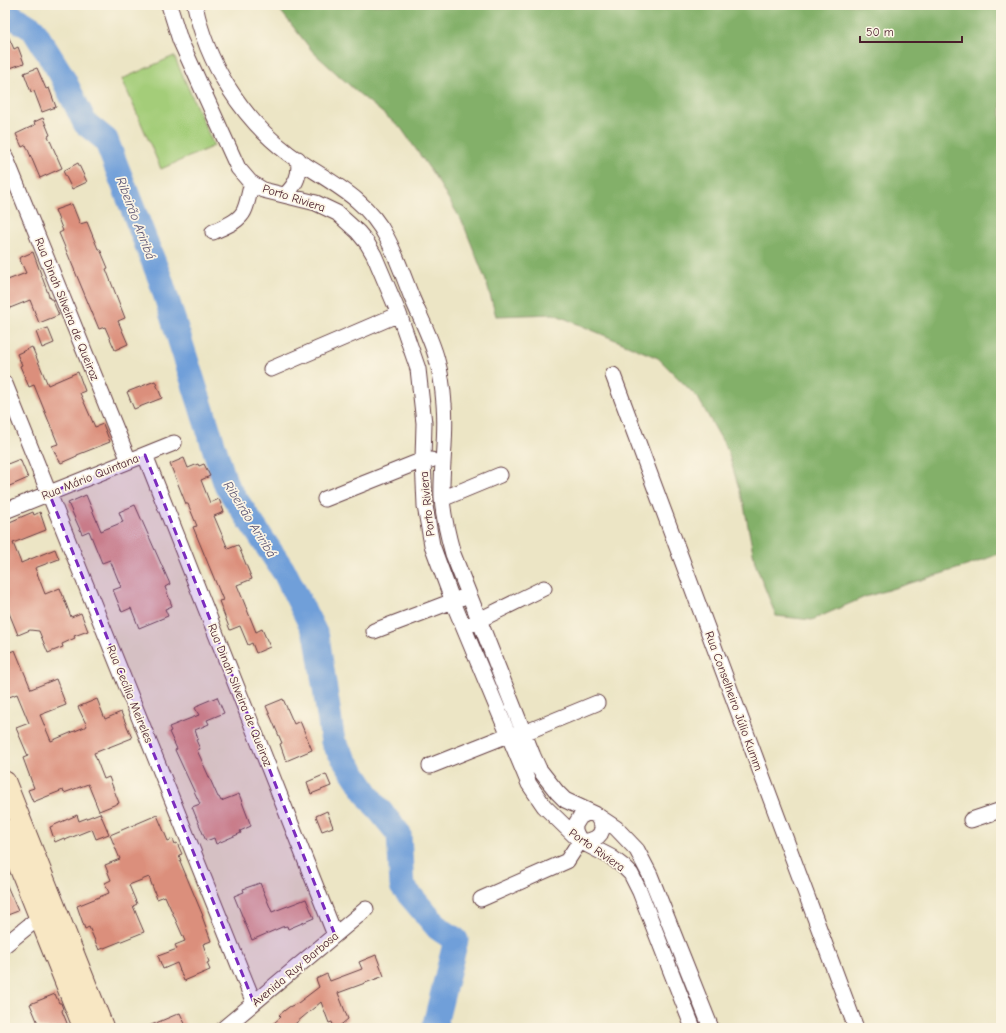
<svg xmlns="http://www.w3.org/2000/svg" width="1006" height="1033" font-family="'Comic Neue',sans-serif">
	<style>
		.green { fill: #a4cd79; stroke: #777652 }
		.forest { fill: #83b069; stroke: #66684a }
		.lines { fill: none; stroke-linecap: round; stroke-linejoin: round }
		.river { stroke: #709fd9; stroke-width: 25 }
		.building { fill: #db8f7b }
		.minor-casing { stroke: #623d42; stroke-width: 17 }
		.secondary-casing { stroke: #623d42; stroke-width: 23 }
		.minor { stroke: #fff; stroke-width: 15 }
		.secondary { stroke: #f8e7c3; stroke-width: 21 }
		.marked { fill: #7b2cbf; fill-opacity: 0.2; stroke: #7b2cbf; stroke-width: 3; stroke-dasharray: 8 5; stroke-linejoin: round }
		.labels { text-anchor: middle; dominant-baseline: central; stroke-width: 3.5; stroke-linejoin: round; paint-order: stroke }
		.street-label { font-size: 12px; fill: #4a1f2b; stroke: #fcf5e5 }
		.water-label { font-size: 13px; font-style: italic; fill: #595271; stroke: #fcf5e5 }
	</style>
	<rect width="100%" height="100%" fill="#fcf5e5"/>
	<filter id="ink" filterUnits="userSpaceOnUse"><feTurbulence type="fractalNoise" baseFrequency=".025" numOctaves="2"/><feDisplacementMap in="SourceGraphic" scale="8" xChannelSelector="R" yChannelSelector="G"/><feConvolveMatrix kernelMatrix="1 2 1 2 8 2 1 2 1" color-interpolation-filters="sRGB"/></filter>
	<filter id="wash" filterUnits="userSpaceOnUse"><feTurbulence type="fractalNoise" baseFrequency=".012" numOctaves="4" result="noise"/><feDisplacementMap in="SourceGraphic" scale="16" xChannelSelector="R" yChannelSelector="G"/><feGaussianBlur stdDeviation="0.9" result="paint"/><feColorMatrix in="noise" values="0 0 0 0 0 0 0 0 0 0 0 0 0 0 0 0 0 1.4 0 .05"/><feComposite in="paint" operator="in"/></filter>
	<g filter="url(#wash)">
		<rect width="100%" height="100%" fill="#ece5c5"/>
		<path class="green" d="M174,56L214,146L161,169L122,79Z"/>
		<path class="forest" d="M276,5H1001V553L973,564L865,597L812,620L776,616L755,563L744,505L727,449L698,398L658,358L554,314L496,316L486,281L463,223L434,175L401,128L357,92L313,52Z"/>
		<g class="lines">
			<path class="river" d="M5,12L33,29L61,74L85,123L106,140L161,281L226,485L285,573L317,637L333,742L372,801L399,834L402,886L438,928L456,940L434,1028"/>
		</g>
		<g id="blocks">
			<path class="building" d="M5,29L14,49L18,47L24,63L5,70Z
				M37,68L46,89L49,88L56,107L42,112L34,91L31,92L24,73Z
				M43,118L50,135L48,136L62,168L40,178L26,145L22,147L16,134L35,125L34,122Z
				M78,163L87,182L72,189L63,171Z
				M72,204L80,224L87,222L98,249H100L108,268L106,269L125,318L118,321L128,344L115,350L105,327L99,329L59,233L63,231L55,210Z
				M33,252L50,299H52L59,315L39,323L30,300L5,310V281L26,273L19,258Z
				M48,328L54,343L42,348L36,332Z
				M32,347L48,385L78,372L85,391L80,393L95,427L103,424L110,442L77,455V456L61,463L57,457L52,446L58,444L34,385L29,387L20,366L22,365L17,354Z
				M155,381L162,398L134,409L127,392Z
				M184,458L188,468L198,464L199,466L204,464L210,476L201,480L210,503L219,499L224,512L214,516L228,549L238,545L252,579L237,585L256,632L262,629L270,647L256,653L252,643L248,645L240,626L230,630L219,601L223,600L193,527L197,526L188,504H186L170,464Z
				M20,459L28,478L5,488V465Z
				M86,495L101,531L123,522L119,512L135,505L170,584L165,587L172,606L165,609L168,616L139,628L131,608L122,612L113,590L121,587L110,560L102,563L89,531L82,534L68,503Z
				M33,512L34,515L40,512L46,530L13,543L21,563L55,549L59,559L35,568L45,594L60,588L71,617L81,613L88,631L74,636L75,638L62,644L63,647L48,653L39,631L30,630L18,635L5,603V524Z
				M15,650L31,689L56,679L66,705L40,715L51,741L87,726L78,707L97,699L105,719L121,712L132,738L94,753L104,779L109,777L119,803L99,811L88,784L64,793L63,790L33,802L28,790L34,788L23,758L28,756L16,728L29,723L17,694L9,697L5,687V654Z
				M217,697L224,713L207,720L209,724L195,730L198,739L196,740L200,749L197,750L218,797H219L221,801L239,794L251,826L240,831L241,833L216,844L214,838L206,841L192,807L200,804L175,750L177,749L169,732L171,731L169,727L199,715L195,708L198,706V705Z
				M283,699L294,724L300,721L312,750L286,761L280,744L282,743L266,706Z
				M326,774L331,786L311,794L307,782Z
				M327,811L333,827L322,831L316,816Z
				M100,813L109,834L96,839L92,829L65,840L64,838L55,842L50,827L77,815L79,821Z
				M157,815L168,841L173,839L175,844L177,843L182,854L179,855L181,861H180L203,916H202L211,941L203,944L209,962L207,963L210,970L184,981L177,963L163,969L158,956L177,949L175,945L185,941L165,896L157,899L149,877L129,885L137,904L133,906L144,932L99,950L89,927L85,929L77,906L109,893L105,883L111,880L105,865L120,859L110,835Z
				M5,881L18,911L5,916Z
				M260,883L272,912L306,899L314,918L288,929L287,926L282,927L252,940L234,896L244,892L243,889Z
				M376,955L384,976L338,993L348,1019L337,1028H334L332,1022L329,1023L321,1002L290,1028H268L281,1017L279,1015L289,1007L298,1003L319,987L316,979L327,974L330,981L362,969L359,962Z
				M55,994L59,1003H61L63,1009L62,1011L69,1028H40L30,1004Z
				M180,1013L187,1028H144Z"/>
		</g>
	</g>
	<g filter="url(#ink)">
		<use href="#blocks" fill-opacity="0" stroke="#623d42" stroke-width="1"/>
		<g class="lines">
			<defs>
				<path id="minor" d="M169,5L180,40L238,168L250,182L263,190L316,203L337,213L358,232L367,243L374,255L399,314L418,369L424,423L423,460L425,506L432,545L453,602L529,784L544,806L580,841L611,857L624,867L631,874L640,892L693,1028
					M195,5C206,62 242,119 289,154C326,181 365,195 387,238C397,257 404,278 412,298C420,317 432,340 437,360C441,374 443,390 444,404C447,436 441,466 442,497C443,517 448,536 453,554L533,756L539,769L557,792L565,800L595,814L616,828L637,850L650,875L711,1028
					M5,156L129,461
					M285,195C296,185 301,174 298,159
					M213,232C223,227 239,222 244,211C248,203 249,192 252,183
					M271,369L399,314
					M613,375L856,1028
					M5,384L254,1003
					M145,455L335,935
					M325,499L423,460H431
					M442,499L500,475
					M5,511L174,443
					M469,625L544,588
					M374,631L461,598
					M430,766L508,735L524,733L597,703
					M587,813L595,814C598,818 601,821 602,826C603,838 590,842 580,841L576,833L574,827L580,817Z
					M971,820L1001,810
					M481,899L567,861L580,841
					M5,945L47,911
					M224,1028L366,909"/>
				<path id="secondary" d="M5,782L103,1028
					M5,830L84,1028"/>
			</defs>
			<use href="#minor" class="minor-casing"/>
			<use href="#secondary" class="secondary-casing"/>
			<use href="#minor" class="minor"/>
			<use href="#secondary" class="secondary"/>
		</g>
	</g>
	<path class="marked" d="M145,455L335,935L254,1003L49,493Z"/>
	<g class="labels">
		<g class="street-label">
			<text transform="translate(294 198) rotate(18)">Porto Riviera</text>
			<text transform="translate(67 309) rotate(68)">Rua Dinah Silveira de Queiroz</text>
			<text transform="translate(90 477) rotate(-22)">Rua Mário Quintana</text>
			<text transform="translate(427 504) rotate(-96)">Porto Riviera</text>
			<text transform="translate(130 694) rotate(68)">Rua Cecília Meireles</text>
			<text transform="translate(240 695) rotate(68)">Rua Dinah Silveira de Queiroz</text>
			<text transform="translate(734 701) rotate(70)">Rua Conselheiro Júlio Kumm</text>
			<text transform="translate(597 850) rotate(35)">Porto Riviera</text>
			<text transform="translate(295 969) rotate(-40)">Avenida Ruy Barbosa</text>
		</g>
		<g class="water-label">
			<text transform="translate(136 218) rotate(69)">Ribeirão Ariribá</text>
			<text transform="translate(250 519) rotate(58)">Ribeirão Ariribá</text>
		</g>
	</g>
	<rect width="1006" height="1033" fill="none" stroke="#fcf5e5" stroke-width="20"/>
	<path d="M860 36v6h102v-6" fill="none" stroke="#4a1f2b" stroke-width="2"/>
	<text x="866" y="36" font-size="12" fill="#4a1f2b" stroke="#fcf5e5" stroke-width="3" paint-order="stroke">50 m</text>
</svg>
